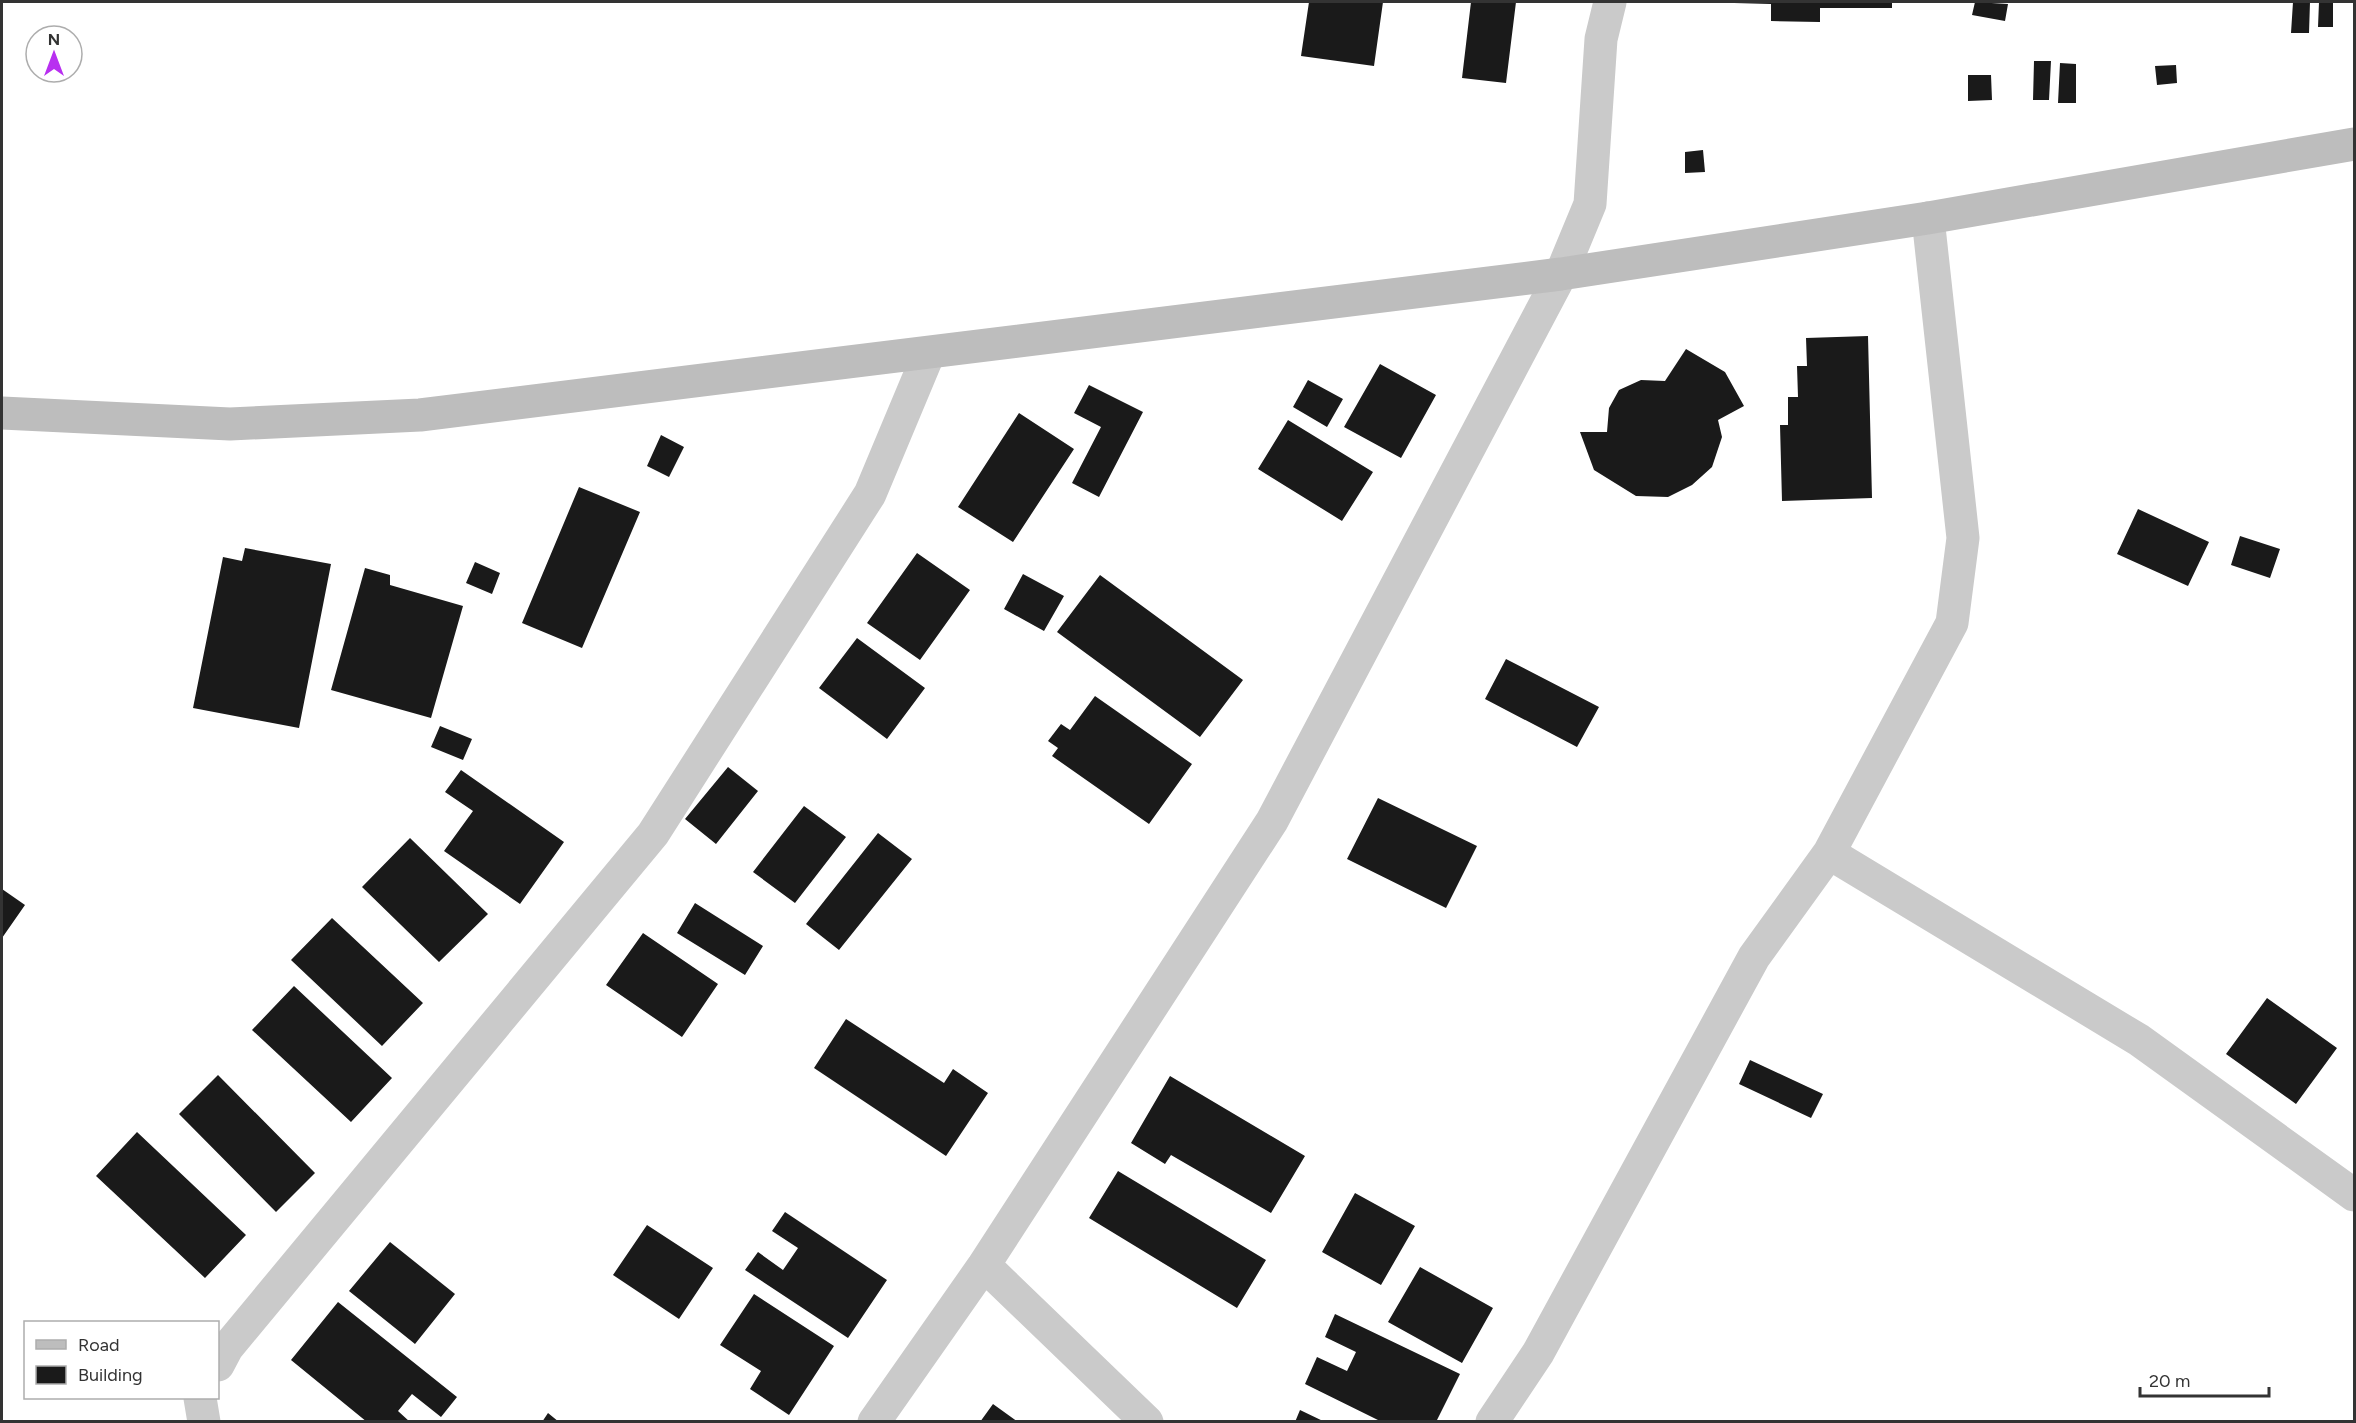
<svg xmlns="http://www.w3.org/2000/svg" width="2356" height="1423" font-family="Figtree,sans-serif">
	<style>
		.building { fill: #1a1a1a }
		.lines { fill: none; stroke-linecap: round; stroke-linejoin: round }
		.street { stroke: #cacaca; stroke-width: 33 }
		.secondary { stroke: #bdbdbd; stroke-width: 33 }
	</style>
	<rect width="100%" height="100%" fill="#fff"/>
	<path class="building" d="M1309,2H1383L1374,66L1301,56Z
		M1471,2H1516L1506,83L1462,78Z
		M1734,2H1892V8H1820V22L1771,21V4L1734,3Z
		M1975,2L2008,4L2005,21L1972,15Z
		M2293,2H2310L2309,33H2291Z
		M2319,2H2333V27H2318Z
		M2034,61H2051L2049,100H2033Z
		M2060,63L2076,64V103H2058Z
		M2176,65L2177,83L2157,85L2155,66Z
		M1968,75H1991L1992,100L1968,101Z
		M1703,150L1705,172L1685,173V152Z
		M1868,336L1872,498L1782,501L1780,425H1788V397H1798L1797,366H1807L1806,338Z
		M1686,349L1725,372L1744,406L1718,420L1722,437L1712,467L1692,485L1668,497L1636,496L1594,470L1580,432H1607L1609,408L1619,390L1641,380L1665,381Z
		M1380,364L1436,395L1401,458L1344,427Z
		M1308,380L1343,399L1327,427L1293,407Z
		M1089,385L1143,412L1099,497L1072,483L1101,427L1074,413Z
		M1019,413L1074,449L1013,542L958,507Z
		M1288,420L1373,472L1342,521L1258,469Z
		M661,435L684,447L669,477L647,466Z
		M579,487L640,512L582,648L522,623Z
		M2138,509L2209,542L2188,586L2117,554Z
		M2240,536L2280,549L2270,578L2231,565Z
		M245,548L331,564L299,728L193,708L223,557L242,561Z
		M917,553L970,590L920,660L867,623Z
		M475,562L500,573L492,594L466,583Z
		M365,568L390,575V585L463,606L431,718L331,690Z
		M1023,574L1064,596L1044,631L1004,609Z
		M1100,575L1243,680L1200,737L1057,632Z
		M857,638L925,688L887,739L819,688Z
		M1506,659L1599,707L1577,747L1485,699Z
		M1095,696L1192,764L1149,824L1052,756L1058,748L1048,741L1061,724L1070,730Z
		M440,726L472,739L463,760L431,747Z
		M728,767L758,791L716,844L685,819Z
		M461,770L564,842L520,904L444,851L473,811L445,792Z
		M1378,798L1477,846L1446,908L1347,859Z
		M804,806L846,837L795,903L753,872Z
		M878,833L912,859L839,950L806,924Z
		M410,838L488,914L439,962L362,887Z
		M2,889L25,905L2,938Z
		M695,903L763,946L745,975L677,933Z
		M332,918L423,1003L382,1046L291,960Z
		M643,933L718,984L682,1037L606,985Z
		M294,986L392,1078L351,1122L252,1030Z
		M2267,998L2337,1048L2296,1104L2226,1054Z
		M846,1019L944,1083L953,1069L988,1093L946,1156L814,1068Z
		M1750,1060L1823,1094L1811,1118L1739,1084Z
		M218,1075L315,1173L276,1212L179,1114Z
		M1170,1076L1305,1156L1271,1213L1171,1155L1165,1164L1131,1143Z
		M137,1132L246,1235L205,1278L96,1176Z
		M1118,1171L1266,1260L1237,1308L1089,1218Z
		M1355,1193L1415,1226L1381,1285L1322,1252Z
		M785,1212L887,1280L848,1338L745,1270L758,1252L783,1270L798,1248L772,1231Z
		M647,1225L713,1268L679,1319L613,1275Z
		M390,1242L455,1294L415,1344L349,1291Z
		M1420,1267L1493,1308L1462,1363L1388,1322Z
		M754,1294L834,1346L789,1415L750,1389L761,1371L720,1345Z
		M338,1302L457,1397L441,1417L412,1394L398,1411L410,1422H367L291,1360Z
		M1335,1314L1460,1374L1436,1422H1382L1305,1384L1317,1357L1347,1371L1356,1352L1325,1337Z
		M993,1404L1018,1422H980Z
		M1300,1410L1325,1422H1295Z
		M548,1413L559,1422H542Z"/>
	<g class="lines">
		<path class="street" d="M1829,853L2139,1040L2354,1195
			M984,1265L1147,1422
			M218,1365L227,1348L653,834L870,494L929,353
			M200,1398L204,1422
			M874,1422L984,1265L1272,821L1561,274L1590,204L1601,39L1610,2
			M1492,1422L1538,1353L1754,957L1829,853L1952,623L1963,538L1928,218"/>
		<path class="secondary" d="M2,413L230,424L420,415L1561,274L1928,218L2354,144"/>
	</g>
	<rect width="2356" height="1423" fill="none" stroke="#333333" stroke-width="6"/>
	<rect x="24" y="1321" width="195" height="78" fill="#ffffff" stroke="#adadad" stroke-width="1.5"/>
	<rect x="36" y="1340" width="30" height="9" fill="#bdbdbd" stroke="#adadad" stroke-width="1.5"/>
	<text x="78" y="1351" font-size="18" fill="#333333">Road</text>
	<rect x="36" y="1366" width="30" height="18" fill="#1a1a1a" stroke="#adadad" stroke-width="1.5"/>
	<text x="78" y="1381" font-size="18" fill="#333333">Building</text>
	<g transform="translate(54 54)"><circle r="28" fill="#ffffff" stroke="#adadad" stroke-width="1.5"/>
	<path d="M0-4.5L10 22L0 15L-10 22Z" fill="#b82ff0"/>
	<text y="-9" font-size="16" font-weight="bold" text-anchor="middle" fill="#333333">N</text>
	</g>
	<path d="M2140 1387v9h129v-9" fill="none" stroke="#333333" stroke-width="3"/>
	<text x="2149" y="1387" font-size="18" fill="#333333" stroke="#ffffff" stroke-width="4.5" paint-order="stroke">20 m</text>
</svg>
